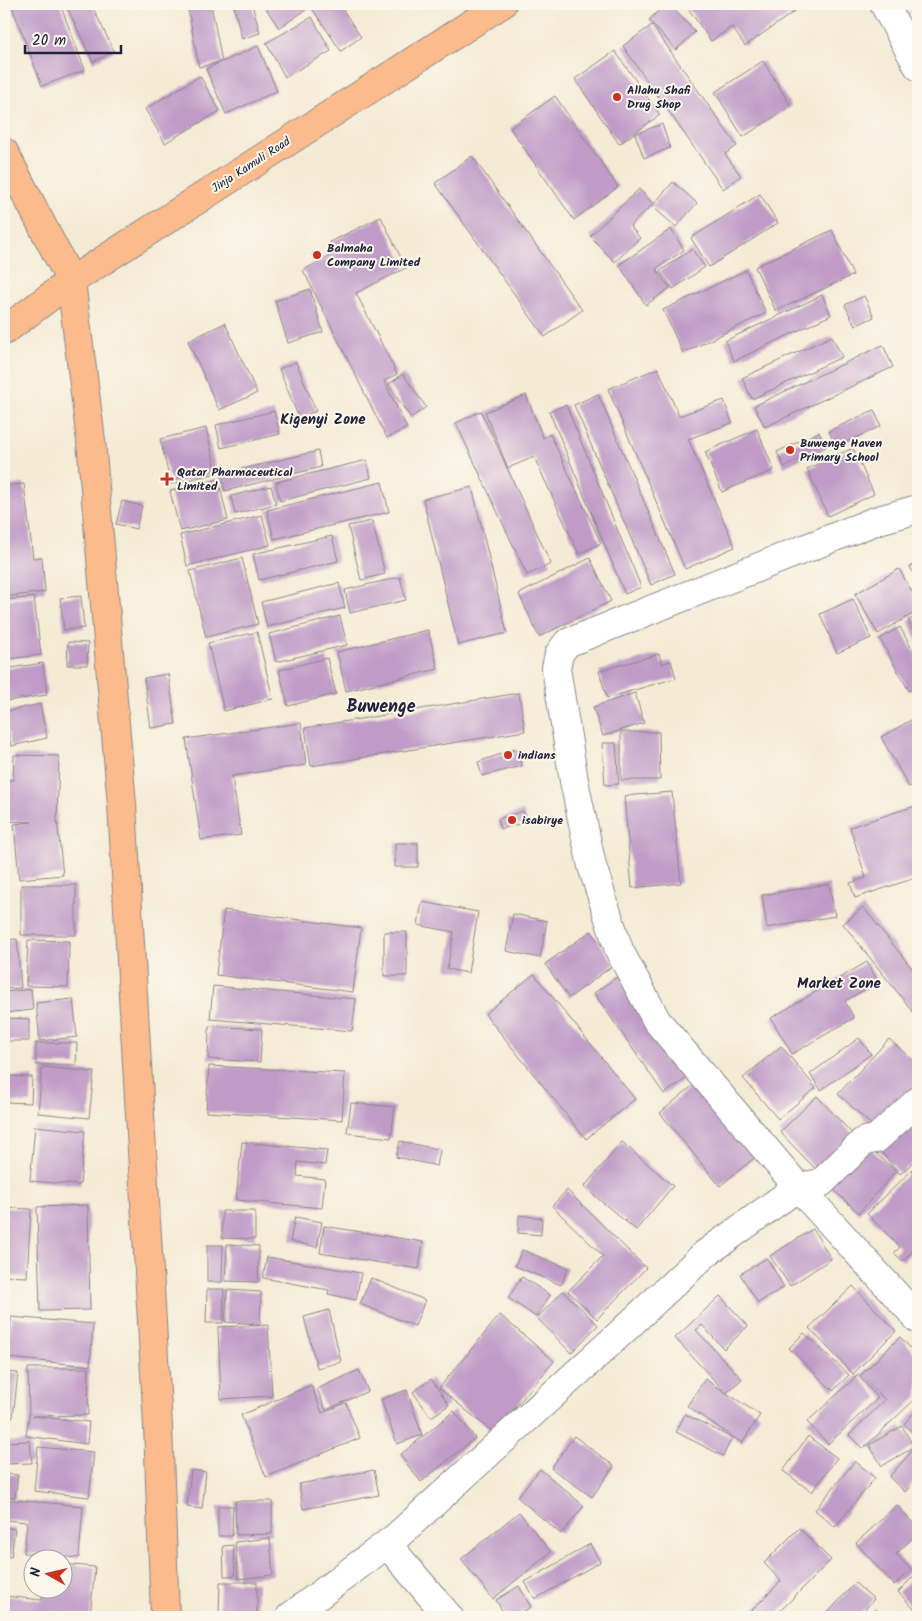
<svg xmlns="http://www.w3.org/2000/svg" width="922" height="1621" font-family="Kalam,sans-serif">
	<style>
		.building { fill: #c09bc7 }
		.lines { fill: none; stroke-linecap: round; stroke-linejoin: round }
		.minor-casing { stroke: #8b8688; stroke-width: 30 }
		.major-casing { stroke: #8b8688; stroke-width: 30 }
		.minor { stroke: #fff; stroke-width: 28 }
		.major { stroke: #fbbb8d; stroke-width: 28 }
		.poi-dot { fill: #c8321e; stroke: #fbf7ec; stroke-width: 2 }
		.labels { text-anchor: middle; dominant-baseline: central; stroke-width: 4; stroke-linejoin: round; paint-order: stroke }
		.poi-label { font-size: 12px; font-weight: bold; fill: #22223b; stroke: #fbf7ec; text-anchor: start }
		.street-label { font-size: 12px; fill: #22223b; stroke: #fbf7ec }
		.quarter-label { font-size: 15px; font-weight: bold; fill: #22223b; stroke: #fbf7ec }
		.district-label { font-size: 18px; font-weight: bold; fill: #22223b; stroke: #fbf7ec }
	</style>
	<rect width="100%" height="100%" fill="#fbf7ec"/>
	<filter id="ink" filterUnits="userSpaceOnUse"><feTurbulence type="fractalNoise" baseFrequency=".02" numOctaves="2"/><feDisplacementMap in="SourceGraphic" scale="10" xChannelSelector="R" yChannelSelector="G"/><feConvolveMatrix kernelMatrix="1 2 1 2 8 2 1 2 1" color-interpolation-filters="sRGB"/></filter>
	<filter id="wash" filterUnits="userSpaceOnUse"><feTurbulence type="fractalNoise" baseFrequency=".0096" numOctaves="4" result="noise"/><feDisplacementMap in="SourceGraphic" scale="20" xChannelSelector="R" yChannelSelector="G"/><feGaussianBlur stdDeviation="1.12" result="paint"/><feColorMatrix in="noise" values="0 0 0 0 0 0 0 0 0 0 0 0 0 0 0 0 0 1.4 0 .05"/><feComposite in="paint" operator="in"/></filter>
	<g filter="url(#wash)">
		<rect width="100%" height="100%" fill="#f4ebd5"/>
		<g id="blocks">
			<path class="building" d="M11,4H60L85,70L42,86Z
				M68,4H91L114,51L93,62L66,5Z
				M187,4H211L222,62L258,46L277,91L226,114L206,69L221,62L199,67Z
				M247,4H252L260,33L242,39L234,7Z
				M263,4H307L310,7L279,28Z
				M316,4H339L361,37L341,51L311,7Z
				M666,4H669L695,32L676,50L649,20Z
				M685,4H805L745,46L732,27L711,41Z
				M312,17L331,51L285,77L266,43Z
				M652,25L737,146L725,154L741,176L723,189L623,46Z
				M615,51L660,115L619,144L575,79Z
				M763,61L791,106L743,137L715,92Z
				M200,76L220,111L165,143L145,109Z
				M555,96L618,187L574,220L510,128Z
				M662,124L670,148L644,158L635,134Z
				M472,156L582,310L545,337L435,183Z
				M673,182L697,203L676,227L652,206Z
				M639,189L653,204L630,226L640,238L615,262L590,236Z
				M760,194L778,223L709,267L691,238Z
				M381,217L406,268L356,293L397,374L384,381L407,428L387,438L303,270L335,254L330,242Z
				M671,229L684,250L656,269L670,288L646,305L619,265Z
				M832,230L853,275L776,311L755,267Z
				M692,249L705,267L673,289L660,271Z
				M746,270L766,313L683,353L663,310Z
				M310,289L323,332L288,343L275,301Z
				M822,295L831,315L734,361L725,341Z
				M864,296L874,317L855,326L845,305Z
				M225,323L257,393L219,410L188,341Z
				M832,336L842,357L752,399L742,378Z
				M883,345L893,367L765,427L754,406Z
				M296,362L316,411L299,418L279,369Z
				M658,368L679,416L724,400L732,423L688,439L735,547L685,569L608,389Z
				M403,374L426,407L411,418L388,385Z
				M598,394L675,574L651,585L574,405Z
				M526,395L543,438L550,434L601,543L579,554L534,457L508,468L485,412Z
				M566,405L641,587L625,594L549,411Z
				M874,410L881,426L836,447L829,431Z
				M274,411L280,434L221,448L216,425Z
				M481,411L551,564L527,575L456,423Z
				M206,428L217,473L171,484L160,439Z
				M757,429L774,470L722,492L705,452Z
				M819,432L826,447L784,467L777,452Z
				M853,448L874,494L828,516L807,469Z
				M318,451L321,467L225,491L221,474Z
				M367,460L371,478L280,501L276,482Z
				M218,479L228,520L180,531L170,491Z
				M382,482L389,512L274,539L267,510Z
				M24,484L33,558L42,557L45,592L4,597V486Z
				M271,486L276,504L235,514L231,496Z
				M472,487L507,633L458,645L423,499Z
				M122,501L142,506L136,529L116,524Z
				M262,515L270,545L187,566L180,535Z
				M372,521L385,574L361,580L348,526Z
				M332,536L338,561L259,580L253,554Z
				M242,558L258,624L206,637L190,571Z
				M590,558L611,601L539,637L519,594Z
				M918,562V580L910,567Z
				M899,569L918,602V611L878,634L855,594Z
				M400,577L406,600L350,613L345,590Z
				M339,583L345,608L267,627L261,602Z
				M81,596L84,628L64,630L60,598Z
				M34,597L41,655L8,659L4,600Z
				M853,599L871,638L837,653L820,614Z
				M340,616L347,645L276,662L269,634Z
				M918,616V643L908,620Z
				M900,627L918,660V686L909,691L880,639Z
				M428,630L438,669L346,691L337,652Z
				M257,632L273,699L224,711L208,643Z
				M68,642L88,643L87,665H67Z
				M659,654L662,664L671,661L676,678L607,698L599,671Z
				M327,658L336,694L288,706L279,670Z
				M43,663L47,695L6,701L4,669Z
				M168,674L176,724L151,728L144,678Z
				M519,693L525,731L311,766L305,728Z
				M635,693L644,723L603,736L593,707Z
				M40,704L47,738L11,746L4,712Z
				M913,719L918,728V782L909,787L881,737Z
				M301,723L306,765L232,776L241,835L201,840L186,739Z
				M621,732H659L660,780H621Z
				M602,743H616L619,784L605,785Z
				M516,749L522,766L482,776L478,762Z
				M14,755L59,756L57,820L63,875L19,879L14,824L32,822L4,821V780H13Z
				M672,792L681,883L632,888L624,796Z
				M915,806L918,816V877L855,898L850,883L866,878L850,827Z
				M523,811L527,822L500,829L498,819Z
				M4,825H8V845H4Z
				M395,843H418V867H395Z
				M829,884L835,916L767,928L762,895Z
				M21,885H76V935H21Z
				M422,902L478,912L468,973L447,969L454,932L418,925Z
				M863,907L918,976V1018L843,924Z
				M224,910L361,928L353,992L216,975Z
				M513,914L547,921L540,958L506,951Z
				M591,931L615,964L569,998L545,964Z
				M384,932H407V976H384Z
				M17,939L21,988L4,989V940Z
				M28,940L69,941L68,987L26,986Z
				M867,962L878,982L845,1001L854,1018L792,1054L771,1018Z
				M534,974L635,1099L586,1139L485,1014Z
				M621,974L691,1075L664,1094L594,993Z
				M213,986L356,999L352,1031L210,1019Z
				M31,989L33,1010L4,1013V992Z
				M73,999L77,1037L40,1041L36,1003Z
				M4,1018L29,1019V1041H4Z
				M209,1026L262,1029L260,1062L208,1059Z
				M859,1038L871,1054L821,1090L810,1074Z
				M889,1039L918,1065V1090L879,1132L838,1094Z
				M36,1043H77L76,1065H36Z
				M781,1046L816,1088L778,1119L743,1078Z
				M209,1066L345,1073L342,1120L206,1112Z
				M42,1067L94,1072L89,1118L38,1113Z
				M4,1076L32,1077L31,1103L4,1102Z
				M697,1082L758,1155L720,1186L660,1113Z
				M817,1096L859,1141L822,1176L780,1132Z
				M351,1103L395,1107L391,1138L347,1133Z
				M918,1107V1158L900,1174L875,1145Z
				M35,1126L85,1131L80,1185L30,1181Z
				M400,1141L440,1150L437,1166L396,1157Z
				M242,1142L327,1150L325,1165L298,1162L297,1176L325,1179L322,1208L236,1200Z
				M622,1142L673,1186L636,1230L584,1187Z
				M865,1144L896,1171L859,1213L828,1185Z
				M918,1164V1246L903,1261L894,1253L900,1247L867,1214Z
				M567,1190L646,1268L597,1319L568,1291L603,1256L552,1206Z
				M88,1205L90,1310L40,1311L37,1207Z
				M4,1208L31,1209L27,1277L4,1276Z
				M222,1211H255V1239L222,1238Z
				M519,1215L542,1218L541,1235L518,1233Z
				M295,1217L322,1222L317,1247L290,1241Z
				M324,1226L423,1242L419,1269L320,1253Z
				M813,1229L831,1259L790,1286L770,1256Z
				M227,1244L259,1246L258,1282L225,1281Z
				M207,1245H223L222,1282H207Z
				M522,1250L568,1268L561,1285L515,1266Z
				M267,1257L361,1273L356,1300L328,1294L329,1290L263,1278Z
				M767,1258L784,1287L758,1303L740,1274Z
				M522,1277L550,1295L536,1317L508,1298Z
				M371,1278L425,1300L415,1326L360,1304Z
				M853,1286L896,1331L853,1374L809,1328Z
				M207,1289H224L223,1323H206Z
				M227,1290L261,1292L260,1324L225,1322Z
				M563,1291L598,1325L571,1353L537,1318Z
				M720,1296L748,1326L724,1349L702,1325L696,1330L742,1379L726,1393L675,1338Z
				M329,1310L341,1362L317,1368L304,1317Z
				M500,1315L554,1361L494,1433L439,1388Z
				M11,1317L93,1324L90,1366L8,1358Z
				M268,1325L272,1396L221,1399L218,1327Z
				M804,1333L849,1375L833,1391L789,1348Z
				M900,1337L918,1356V1396L863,1449L849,1435L885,1400L861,1375Z
				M28,1368H89L88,1415L32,1416L89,1422L87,1444L26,1436L29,1415Z
				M359,1370L368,1391L326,1410L317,1389Z
				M4,1372L18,1373L13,1417L4,1416Z
				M858,1375L878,1398L828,1444L807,1422Z
				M431,1379L449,1405L431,1417L413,1392Z
				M705,1379L760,1415L742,1443L687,1406Z
				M311,1385L322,1413L346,1403L360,1438L266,1477L241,1415Z
				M407,1390L422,1435L397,1444L381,1399Z
				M918,1408V1438L904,1424Z
				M454,1411L475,1438L421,1482L400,1455Z
				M685,1414L732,1438L723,1456L676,1432Z
				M902,1426L914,1447L882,1466L869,1445Z
				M574,1436L614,1466L592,1497L551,1468Z
				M808,1436L837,1458L812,1492L783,1471Z
				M30,1441L32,1463L4,1464V1442Z
				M918,1444V1477L905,1492L889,1477Z
				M38,1447L94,1452L89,1497L34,1491Z
				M855,1461L875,1478L835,1527L815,1510Z
				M540,1469L584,1506L561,1534L517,1497Z
				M191,1470L206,1472L202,1509L187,1507Z
				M374,1470L379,1495L303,1509L299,1484Z
				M4,1474L18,1475L15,1498L4,1497Z
				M4,1499L83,1506L79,1558L24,1553L27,1522L4,1520Z
				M235,1501H272V1534L236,1535Z
				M897,1505L918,1529V1533L896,1554L911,1570L894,1585L856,1543Z
				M218,1506H233L232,1536H218Z
				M519,1512L551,1552L493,1599L461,1559Z
				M4,1527L15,1529L11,1557L4,1556Z
				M799,1528L831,1560L774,1617H745L781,1581L764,1563Z
				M270,1538L273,1575L238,1579L235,1542Z
				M590,1544L600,1562L535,1599L525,1582Z
				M233,1545L235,1576H224L223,1546Z
				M62,1564L95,1567L90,1617H4V1596L42,1600L44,1588H62Z
				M918,1572V1613L898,1592Z
				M220,1582H257V1615H219Z
				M855,1583L874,1599L858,1617H824Z
				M519,1586L531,1607L514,1617H506L496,1600Z
				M875,1609L884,1617H868Z"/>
		</g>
	</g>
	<g filter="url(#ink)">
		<use href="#blocks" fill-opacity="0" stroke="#8b8688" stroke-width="1"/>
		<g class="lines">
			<defs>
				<path id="minor" d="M884,4L918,66
					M918,509L875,521L567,643L559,654L556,668L574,781L592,866L619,950L657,1021L798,1187L918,1319
					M387,1544L449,1617
					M290,1617L396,1537L612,1341L705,1254L798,1187L821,1183L864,1141L876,1139L918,1101"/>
				<path id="major" d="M4,152L71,281L91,441L122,805L158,1426L165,1617
					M4,331L71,281L502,4"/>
			</defs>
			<use href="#minor" class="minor-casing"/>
			<use href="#major" class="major-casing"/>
			<use href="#minor" class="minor"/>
			<use href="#major" class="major"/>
		</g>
	</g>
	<g class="poi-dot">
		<circle cx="617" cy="97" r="5"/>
		<circle cx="317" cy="255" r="5"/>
		<circle cx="790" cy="450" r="5"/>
		<path d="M164.5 471.5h5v5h5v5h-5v5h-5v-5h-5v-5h5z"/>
		<circle cx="508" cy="755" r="5"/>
		<circle cx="512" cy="820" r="5"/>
	</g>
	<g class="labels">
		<g class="poi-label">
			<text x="627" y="90">Allahu Shafi<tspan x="627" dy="14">Drug Shop</tspan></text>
			<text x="327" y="248">Balmaha<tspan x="327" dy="14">Company Limited</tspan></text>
			<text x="800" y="443">Buwenge Haven<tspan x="800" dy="14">Primary School</tspan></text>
			<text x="177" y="472">Qatar Pharmaceutical<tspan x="177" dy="14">Limited</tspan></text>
			<text x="518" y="755">indians</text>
			<text x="522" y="820">isabirye</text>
		</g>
		<g class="street-label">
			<text transform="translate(251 165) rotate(-33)">Jinja Kamuli Road</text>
		</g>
		<g class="quarter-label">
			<text x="323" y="420">Kigenyi Zone</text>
			<text x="839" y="984">Market Zone</text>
		</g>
		<g class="district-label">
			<text x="381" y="707">Buwenge</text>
		</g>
	</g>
	<rect width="922" height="1621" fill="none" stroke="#fbf7ec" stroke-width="20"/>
	<g transform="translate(48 1574) rotate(278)"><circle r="24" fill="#fbf7ec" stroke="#a4a2a5"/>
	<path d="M0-4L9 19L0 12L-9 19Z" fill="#c8321e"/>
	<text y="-8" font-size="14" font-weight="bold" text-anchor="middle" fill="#22223b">N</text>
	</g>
	<path d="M25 45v8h96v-8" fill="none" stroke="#22223b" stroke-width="2.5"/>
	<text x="32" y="45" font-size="15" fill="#22223b" stroke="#fbf7ec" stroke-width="4" paint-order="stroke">20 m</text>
</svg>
